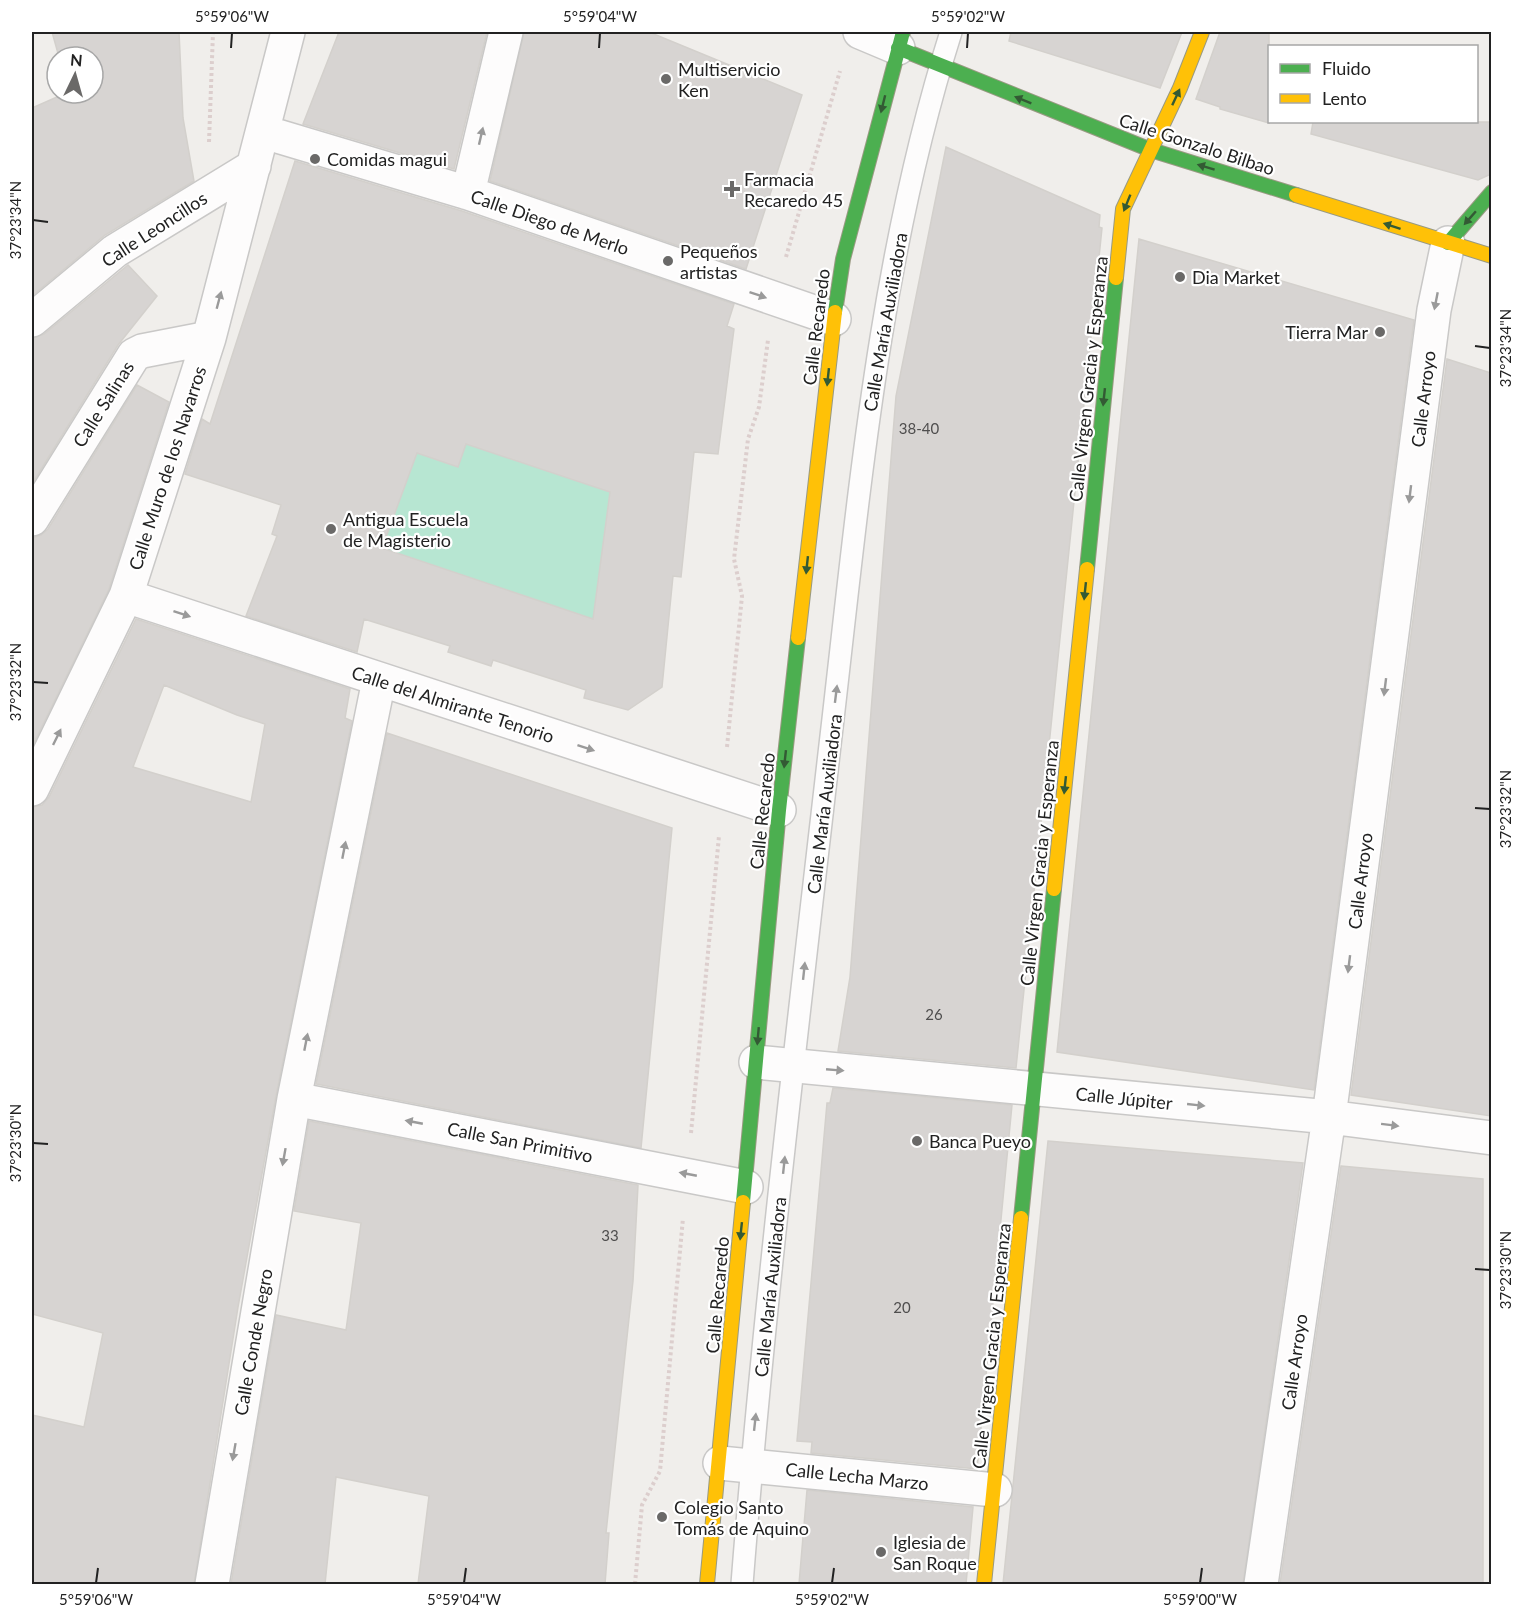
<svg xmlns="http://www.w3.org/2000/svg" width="1523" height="1616" font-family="Lato,sans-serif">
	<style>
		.pitch { fill: #b7e6d2 }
		.building { fill: #d7d4d2; stroke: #d3d0cc; stroke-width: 1.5; fill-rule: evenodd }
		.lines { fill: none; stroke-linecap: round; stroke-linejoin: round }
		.lane-casing { stroke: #c9c8c7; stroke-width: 24 }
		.street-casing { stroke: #c9c8c7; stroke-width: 36 }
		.fast-casing { stroke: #999a82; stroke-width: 16 }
		.slow-casing { stroke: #999a82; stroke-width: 16 }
		.path { stroke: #dccecd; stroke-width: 4; stroke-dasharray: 3 3; stroke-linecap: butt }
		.lane { stroke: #fdfcfc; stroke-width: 21 }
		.street { stroke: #fdfcfc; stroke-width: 33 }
		.fast { stroke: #4caf50; stroke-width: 14 }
		.slow { stroke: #ffc107; stroke-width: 14 }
		.oneway { fill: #335a34 }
		.oneway2 { fill: #9a9a9a }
		.ticks { fill: none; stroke: #222; stroke-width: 2 }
		.poi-dot { fill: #6a6968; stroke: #fff; stroke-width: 2 }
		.labels { text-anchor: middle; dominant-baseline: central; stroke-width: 4.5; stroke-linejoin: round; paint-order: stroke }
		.number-label { font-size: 15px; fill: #4f4e4e }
		.poi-label { font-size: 18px; fill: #222; stroke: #fff; text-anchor: start }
		.street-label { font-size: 18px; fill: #222; stroke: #fff }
		.neatline { fill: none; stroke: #222; stroke-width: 2 }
		.ticks-label { font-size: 15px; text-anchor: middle; fill: #222 }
	</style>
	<rect width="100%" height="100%" fill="#f0eeeb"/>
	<path class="pitch" d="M466,444L610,492L593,619L382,548L417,453L458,466Z"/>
	<path class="building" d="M52,32H179L183,118L194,181L105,235L32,296V108L66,93H93V57H59Z
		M339,32H487L454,169L303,124Z
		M524,32H649L802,95L746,269L490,181Z
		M1011,32H1182L1160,88L1009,41Z
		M1220,32H1269V123L1220,109V107L1196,99Z
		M1313,122H1491V174L1478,180L1311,134Z
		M946,147L1100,215L1099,227L1102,228L1016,1068L838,1051L850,977L896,396Z
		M295,161L462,211L734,304L727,326L734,329L718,454L694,452L681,577L673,576L662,687L628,710L584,698L586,690L493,660L491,666L448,652L450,646L364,619L357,652L246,616L277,536L272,534L281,505L185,474L202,419L210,424ZM466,444L610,492L593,619L382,548L417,453L458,467Z
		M1139,239L1414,320L1314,1090L1057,1052Z
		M128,265L157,296L118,345L32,484V338L44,334Z
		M1447,359L1491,373V1116L1351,1095Z
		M137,385L169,402L109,589L32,747V538L41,535L48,529Z
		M136,619L350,689L345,718L352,721L276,1096L238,1307L194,1584H32V1415L84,1427L103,1333L32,1314V807L42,805L49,797ZM164,685L237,715L265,724L251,802L133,767Z
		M387,733L672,828L641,1148L316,1084Z
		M833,1088L1012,1105L977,1469L811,1453L812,1442L797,1441L827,1103H830Z
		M309,1121L638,1185L633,1281L606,1533H609L605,1584H418L429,1496L336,1477L325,1584H231L276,1315L346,1330L361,1223L294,1211Z
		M1048,1141L1303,1163L1243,1584H1003Z
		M1341,1166L1483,1179V1584H1280Z
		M807,1490L973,1507L966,1584H799Z"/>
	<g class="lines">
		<defs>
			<path id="lane" d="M742,1584C764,1304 798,1025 830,745C858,506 878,263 951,32"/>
			<path id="street" d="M860,32L898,48
				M264,132L468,193L834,319
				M468,193L506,32
				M32,320L115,251L254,166
				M32,519L134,355L142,351L209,338
				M126,596L779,810
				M32,789L126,596L209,338L288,32
				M756,1062L1329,1117L1492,1138
				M294,1099L746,1187
				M720,1463L995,1490
				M212,1584L294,1099L379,680
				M1261,1584L1329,1117L1434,310L1448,243"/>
			<path id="fast" d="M898,48L1151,150L1296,195
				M1448,243L1492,192
				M835,312L843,259L903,32
				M1087,569L1116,278
				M743,1202L779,810L798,638
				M1021,1218L1054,889"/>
			<path id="slow" d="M1296,195L1492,256
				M1116,278L1123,209L1180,88L1202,32
				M798,638L835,312
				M1054,889L1087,569
				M707,1584L743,1202
				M984,1584L1021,1218"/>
		</defs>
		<use href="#lane" class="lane-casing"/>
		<use href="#street" class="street-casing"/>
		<use href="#fast" class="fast-casing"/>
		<use href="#slow" class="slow-casing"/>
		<path class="path" d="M209,142L213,32
			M786,257L840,71
			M727,747L742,596L734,559L748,439L759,407L768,340
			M691,1133L719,836
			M635,1584L642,1505L660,1471L683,1218"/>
		<use href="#lane" class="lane"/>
		<use href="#street" class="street"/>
		<use href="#fast" class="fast"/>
		<use href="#slow" class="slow"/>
	</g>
	<defs><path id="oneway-solid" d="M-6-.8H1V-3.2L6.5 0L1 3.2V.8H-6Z" transform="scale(1.5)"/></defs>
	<g class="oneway">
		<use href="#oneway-solid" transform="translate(1176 97) rotate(-65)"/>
		<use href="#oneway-solid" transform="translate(1023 100) rotate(-158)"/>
		<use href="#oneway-solid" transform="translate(883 104) rotate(104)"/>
		<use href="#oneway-solid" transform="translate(1206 167) rotate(-163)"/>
		<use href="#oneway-solid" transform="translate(1127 203) rotate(112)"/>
		<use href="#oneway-solid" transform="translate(1470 218) rotate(131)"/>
		<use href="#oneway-solid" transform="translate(1392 226) rotate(-162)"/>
		<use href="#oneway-solid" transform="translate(828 377) rotate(96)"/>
		<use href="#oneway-solid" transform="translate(1104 397) rotate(96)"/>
		<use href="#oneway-solid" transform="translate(807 565) rotate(96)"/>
		<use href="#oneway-solid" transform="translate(1085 591) rotate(96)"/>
		<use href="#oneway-solid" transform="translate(785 759) rotate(96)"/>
		<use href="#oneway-solid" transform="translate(1065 785) rotate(96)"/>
		<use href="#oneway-solid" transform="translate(758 1036) rotate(95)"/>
		<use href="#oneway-solid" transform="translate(741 1231) rotate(96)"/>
	</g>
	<g class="oneway2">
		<use href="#oneway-solid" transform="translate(481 136) rotate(-77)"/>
		<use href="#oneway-solid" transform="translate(758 295) rotate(19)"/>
		<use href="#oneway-solid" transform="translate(219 300) rotate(-75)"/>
		<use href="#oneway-solid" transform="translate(1436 301) rotate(101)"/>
		<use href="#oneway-solid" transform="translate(1410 494) rotate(97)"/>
		<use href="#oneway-solid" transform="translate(182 614) rotate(18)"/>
		<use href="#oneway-solid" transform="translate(1385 687) rotate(97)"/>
		<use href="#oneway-solid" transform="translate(836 694) rotate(-83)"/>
		<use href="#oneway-solid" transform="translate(57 737) rotate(-64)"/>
		<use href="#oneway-solid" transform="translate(586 748) rotate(18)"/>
		<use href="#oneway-solid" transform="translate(344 850) rotate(-79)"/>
		<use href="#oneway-solid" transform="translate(1349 964) rotate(97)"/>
		<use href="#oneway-solid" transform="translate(804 971) rotate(-84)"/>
		<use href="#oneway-solid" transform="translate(306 1042) rotate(-79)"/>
		<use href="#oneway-solid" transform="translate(835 1070) rotate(5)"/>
		<use href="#oneway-solid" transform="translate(1196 1105) rotate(6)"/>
		<use href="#oneway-solid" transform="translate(414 1122) rotate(-169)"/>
		<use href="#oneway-solid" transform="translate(1390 1125) rotate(7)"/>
		<use href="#oneway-solid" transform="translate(284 1157) rotate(100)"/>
		<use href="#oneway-solid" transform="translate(784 1165) rotate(-84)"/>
		<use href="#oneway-solid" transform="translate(688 1174) rotate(-169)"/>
		<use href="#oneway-solid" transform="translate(755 1422) rotate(-84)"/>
		<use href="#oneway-solid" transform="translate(234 1452) rotate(100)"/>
	</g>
	<path class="ticks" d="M231,48L232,33M599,48L600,33M967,48L968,33M33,220L48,222M1475,346L1490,348M33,682L48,683M1475,808L1490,809M33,1143L48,1144M1475,1269L1490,1270M96,1583L98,1568M464,1583L466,1568M832,1583L834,1568M1200,1583L1202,1568"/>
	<g class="poi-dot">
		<circle cx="666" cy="79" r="6"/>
		<circle cx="315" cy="159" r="6"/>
		<path d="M729 180h6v6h6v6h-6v6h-6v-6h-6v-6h6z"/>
		<circle cx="668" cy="261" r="6"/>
		<circle cx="1180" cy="277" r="6"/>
		<circle cx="1380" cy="332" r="6"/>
		<circle cx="331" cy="529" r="6"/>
		<circle cx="917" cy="1141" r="6"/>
		<circle cx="662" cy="1517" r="6"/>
		<circle cx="881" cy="1552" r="6"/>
	</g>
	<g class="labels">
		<g class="number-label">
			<text x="919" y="428">38-40</text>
			<text x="934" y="1014">26</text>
			<text x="610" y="1235">33</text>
			<text x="902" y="1307">20</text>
		</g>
		<g class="poi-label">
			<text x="678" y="69">Multiservicio<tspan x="678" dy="21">Ken</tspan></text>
			<text x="327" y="159">Comidas magui</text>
			<text x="744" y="179">Farmacia<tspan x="744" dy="21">Recaredo 45</tspan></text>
			<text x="680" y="251">Pequeños<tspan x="680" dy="21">artistas</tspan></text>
			<text x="1192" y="277">Dia Market</text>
			<text x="1368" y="332" text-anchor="end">Tierra Mar</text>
			<text x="343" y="519">Antigua Escuela<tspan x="343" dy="21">de Magisterio</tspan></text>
			<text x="929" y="1141">Banca Pueyo</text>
			<text x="674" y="1507">Colegio Santo<tspan x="674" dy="21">Tomás de Aquino</tspan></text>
			<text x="893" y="1542">Iglesia de<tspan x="893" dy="21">San Roque</tspan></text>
		</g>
		<g class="street-label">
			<text transform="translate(1197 144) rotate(18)">Calle Gonzalo Bilbao</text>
			<text transform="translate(550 222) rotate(19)">Calle Diego de Merlo</text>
			<text transform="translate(154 229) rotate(-33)">Calle Leoncillos</text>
			<text transform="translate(885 322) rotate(-80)">Calle María Auxiliadora</text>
			<text transform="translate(816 327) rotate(-83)">Calle Recaredo</text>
			<text transform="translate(1088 379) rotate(-84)">Calle Virgen Gracia y Esperanza</text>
			<text transform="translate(1423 399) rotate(-83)">Calle Arroyo</text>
			<text transform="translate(103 404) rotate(-58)">Calle Salinas</text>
			<text transform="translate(167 468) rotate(-72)">Calle Muro de los Navarros</text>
			<text transform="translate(453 704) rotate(18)">Calle del Almirante Tenorio</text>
			<text transform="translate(824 804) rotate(-83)">Calle María Auxiliadora</text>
			<text transform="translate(762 811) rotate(-84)">Calle Recaredo</text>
			<text transform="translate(1039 863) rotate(-84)">Calle Virgen Gracia y Esperanza</text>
			<text transform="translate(1360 881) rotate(-83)">Calle Arroyo</text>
			<text transform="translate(1124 1098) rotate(6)">Calle Júpiter</text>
			<text transform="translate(520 1142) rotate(11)">Calle San Primitivo</text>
			<text transform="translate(770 1287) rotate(-84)">Calle María Auxiliadora</text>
			<text transform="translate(717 1295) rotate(-85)">Calle Recaredo</text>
			<text transform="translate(253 1342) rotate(-80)">Calle Conde Negro</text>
			<text transform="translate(991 1346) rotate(-84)">Calle Virgen Gracia y Esperanza</text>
			<text transform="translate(1294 1362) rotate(-82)">Calle Arroyo</text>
			<text transform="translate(857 1476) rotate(6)">Calle Lecha Marzo</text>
		</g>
	</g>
	<rect width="1523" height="1616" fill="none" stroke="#ffffff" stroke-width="66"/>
	<rect x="1268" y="45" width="210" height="78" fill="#ffffff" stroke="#a7a7a7" stroke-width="1.5"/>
	<rect x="1280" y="64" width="30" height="9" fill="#4caf50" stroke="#a7a7a7" stroke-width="1.5"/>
	<text x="1322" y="75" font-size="18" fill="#222222">Fluido</text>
	<rect x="1280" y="94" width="30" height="9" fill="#ffc107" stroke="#a7a7a7" stroke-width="1.5"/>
	<text x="1322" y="105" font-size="18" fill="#222222">Lento</text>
	<g transform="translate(75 75) rotate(5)"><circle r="28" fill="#ffffff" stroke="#a7a7a7" stroke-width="1.5"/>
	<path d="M0-4.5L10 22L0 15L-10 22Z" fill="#6a6968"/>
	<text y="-9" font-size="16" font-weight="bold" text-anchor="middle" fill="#222222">N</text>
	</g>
	<rect x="33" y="33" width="1457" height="1550" class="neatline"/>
	<g class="ticks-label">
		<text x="232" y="22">5°59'06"W</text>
		<text x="600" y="22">5°59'04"W</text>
		<text x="968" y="22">5°59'02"W</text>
		<text transform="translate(16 220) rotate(-90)" y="5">37°23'34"N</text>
		<text transform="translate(1506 348) rotate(-90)" y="5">37°23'34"N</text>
		<text transform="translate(16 682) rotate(-90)" y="5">37°23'32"N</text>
		<text transform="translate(1506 809) rotate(-90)" y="5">37°23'32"N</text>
		<text transform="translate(16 1143) rotate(-90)" y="5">37°23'30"N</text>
		<text transform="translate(1506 1270) rotate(-90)" y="5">37°23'30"N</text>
		<text x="96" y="1605">5°59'06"W</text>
		<text x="464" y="1605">5°59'04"W</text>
		<text x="832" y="1605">5°59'02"W</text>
		<text x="1200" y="1605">5°59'00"W</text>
	</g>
</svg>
